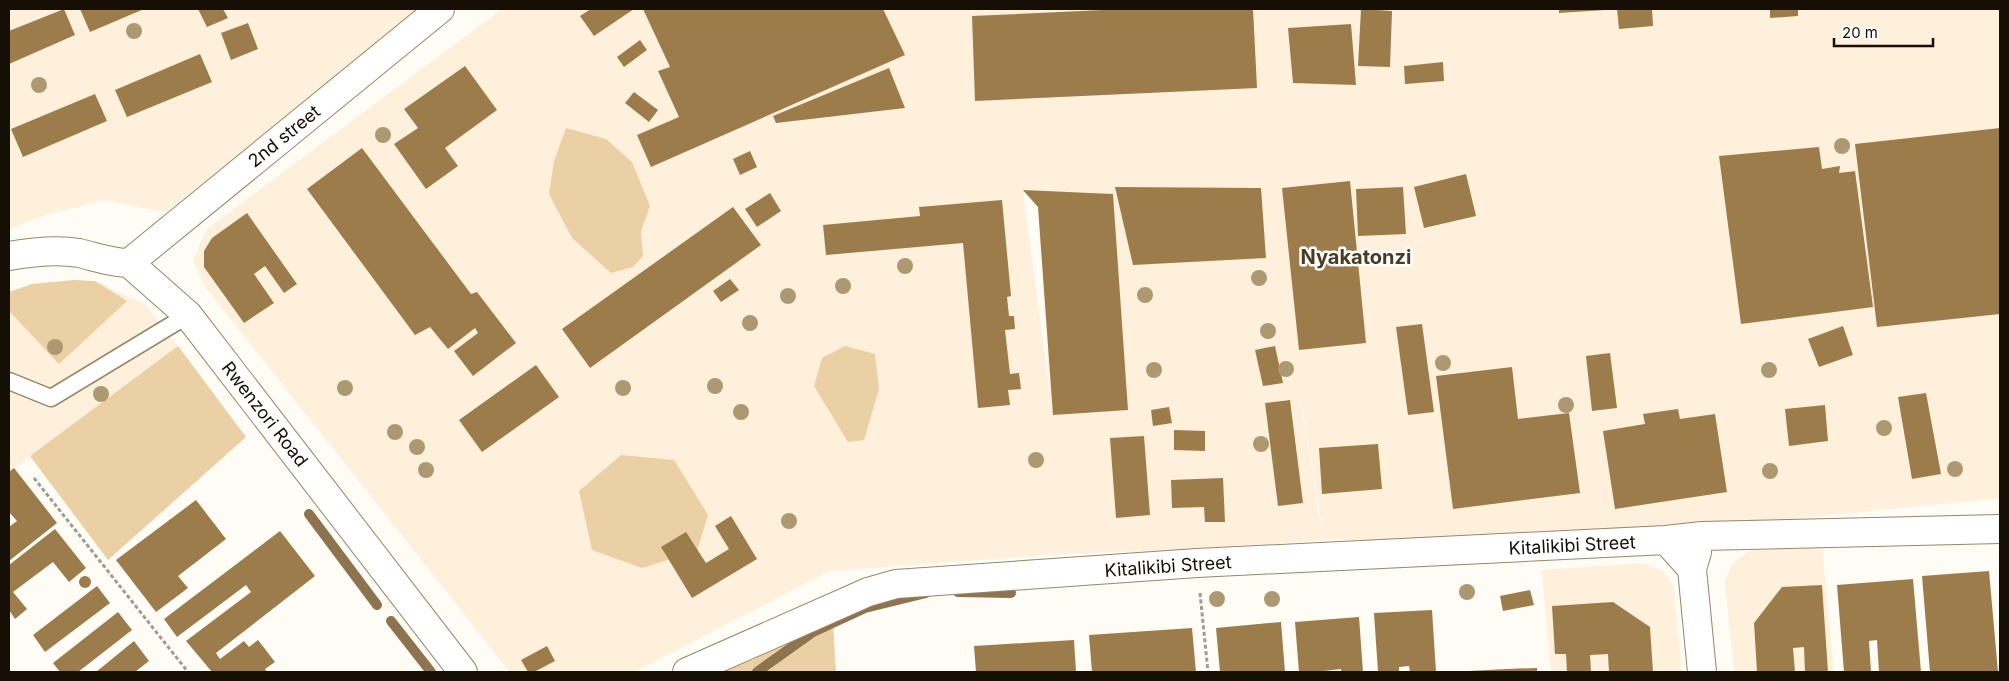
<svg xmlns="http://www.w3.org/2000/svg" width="2009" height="681" font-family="Inter,sans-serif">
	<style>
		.built { fill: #fef0da; fill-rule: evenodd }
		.green { fill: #ebcfa5 }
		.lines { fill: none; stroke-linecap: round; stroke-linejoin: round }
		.stream { stroke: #8e744e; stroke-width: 10 }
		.building { fill: #9c7c4a }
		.service-casing { stroke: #98866b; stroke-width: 19 }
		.minor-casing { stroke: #98866b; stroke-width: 30 }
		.path { stroke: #a09b94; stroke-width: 3; stroke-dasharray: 4 2.5; stroke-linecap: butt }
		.service { stroke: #fff; stroke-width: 16 }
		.minor { stroke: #fff; stroke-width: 28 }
		.tree { fill: #ac9972 }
		.labels { text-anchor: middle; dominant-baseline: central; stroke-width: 5; stroke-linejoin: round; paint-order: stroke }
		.street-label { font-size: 18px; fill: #160f06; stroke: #fff }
		.quarter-label { font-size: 20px; font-weight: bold; fill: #4b3b22; stroke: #fff }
	</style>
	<rect width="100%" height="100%" fill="#fffbf5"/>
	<path class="built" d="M9,9H429L165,212L104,200L45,215L9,229Z
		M502,9H2000V498L1601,538L1324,540L1169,550L1062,554L829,571L634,672H510L206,288L193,260L207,229ZM1023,191L1038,207L1051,403ZM1300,397H1301L1323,531L1320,522Z
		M95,281L146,305L178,346L9,472V297L58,282Z
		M1822,547L1834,672H1734L1725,581L1732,564L1751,550Z
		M1642,563L1663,571L1673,585L1682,672H1551L1542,570Z"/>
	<path class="green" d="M566,128L606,139L632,162L650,206L641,231L643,256L633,267L611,273L572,238L549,194L554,161Z
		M74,280L95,281L127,301L59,364L9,311V292L32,284Z
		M178,346L246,437L108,560L30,456Z
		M845,346L875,354L879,389L864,440L848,442L814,386L822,358Z
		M621,455L674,460L708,515L697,551L642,568L592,550L579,491Z
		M833,623L836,672H721L728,664L752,660L769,649Z"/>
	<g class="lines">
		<path class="stream" d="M309,514L377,605
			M958,592L1011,593
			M391,621L431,672
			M757,672L813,632L865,608L926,593"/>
	</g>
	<path class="building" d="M64,9L75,35L9,64V31Z
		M80,9H144L90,32Z
		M198,9H223L228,18L207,27Z
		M591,9H634L594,36L580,16Z
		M643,9H883L905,55L651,167L637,135L679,117L658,71L670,67Z
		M1125,9H1253L1257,88L975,101L972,16Z
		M1361,9L1392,11L1390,67L1358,66Z
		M1559,9H1605V10L1559,13Z
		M1617,9H1652L1653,26L1619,29Z
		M1770,9H1798V16L1770,18Z
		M248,23L258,49L231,60L221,33Z
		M1351,24L1356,85L1293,83L1288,28Z
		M640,40L647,50L624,67L617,57Z
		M200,54L212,82L127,117L115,90Z
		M1443,62L1444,81L1405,84L1404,66Z
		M465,66L497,110L445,148L458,166L426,189L394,144L418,128L404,109Z
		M889,68L905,108L776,123L773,116Z
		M634,92L658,110L649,122L625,103Z
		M95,94L107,121L23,157L11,129Z
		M2000,128V314L1877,327L1855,144Z
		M1819,147L1822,169L1840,166L1839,173L1855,171L1873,307L1741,324L1719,156Z
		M362,148L471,294L477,292L516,343L473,376L454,351L478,333L475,328L448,349L430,327L415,335L307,189Z
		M750,151L757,167L740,175L733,159Z
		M1466,174L1476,216L1424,228L1414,187Z
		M1350,181L1366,343L1299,350L1282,188Z
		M1115,187L1261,188L1266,258L1133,265Z
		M1403,187L1406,234L1358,236L1356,189Z
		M1023,190L1113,194L1128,410L1053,415L1038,207Z
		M770,193L781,211L757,227L745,209Z
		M1002,200L1011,296L1007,297L1009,316H1014L1015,329L1005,330L1010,374L1019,373L1021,389L1008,390L1010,405L978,408L963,243L826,255L823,225L920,216L919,207Z
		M733,207L761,245L590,368L562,329Z
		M247,213L297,284L284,293L265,266L254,274L274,303L244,323L204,267V251L212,238Z
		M730,279L739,290L721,302L713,291Z
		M1422,324L1434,412L1408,415L1396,327Z
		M1843,326L1853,355L1819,367L1808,339Z
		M1275,346L1283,383L1263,386L1255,350Z
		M1610,353L1617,408L1592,411L1586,356Z
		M536,365L559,397L482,452L459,420Z
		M1512,367L1518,419L1569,413L1580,493L1453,509L1436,376Z
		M1926,393L1941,474L1912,479L1898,397Z
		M1290,400L1303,503L1278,506L1265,403Z
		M1825,405L1828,441L1789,446L1785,409Z
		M1169,407L1172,423L1153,426L1151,410Z
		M1678,409L1680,419L1715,414L1727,492L1615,509L1603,431L1645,424L1643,414Z
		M1174,430L1205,431V451L1174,450Z
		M1144,436L1150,515L1116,518L1110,438Z
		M1378,444L1382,489L1322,494L1319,448Z
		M14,468L57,523L9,561V527L17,521L9,512V472Z
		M1223,478L1225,522H1205L1204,507L1172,508L1171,480Z
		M196,500L226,539L178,576L188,588L156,612L116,560Z
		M731,516L757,559L692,598L661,547L686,532L706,563L729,549L715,526Z
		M55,529L86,568L69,582L53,562L13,592L27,609L15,619L9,610V565Z
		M280,531L315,576L216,653L220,659L244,641L249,647L258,640L275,662L265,669L267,672H212L186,641L251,592L246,585L177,637L164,619Z
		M1989,571L1998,672H1930L1922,576Z
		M79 582a6 6 0 1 1 12 0a6 6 0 1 1-12 0Z
		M1913,579L1921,672H1879L1877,640L1869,641L1871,672H1844L1837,585Z
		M1822,585L1828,672H1805L1804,647L1793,648L1795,672H1757L1754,623L1782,587Z
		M97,586L110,603L45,652L33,635Z
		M1530,590L1534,605L1503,611L1500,596Z
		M1613,602L1650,627L1653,672H1609L1608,654L1590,655L1591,672H1567L1566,654H1555L1552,606Z
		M1432,610L1436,672H1410L1409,666L1399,667V672H1378L1374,613Z
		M118,612L132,630L78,672H60L53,663Z
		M1359,617L1363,672H1341V669L1324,671L1325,672H1299L1295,622Z
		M1281,622L1285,672H1220L1216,628Z
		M1192,628L1196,672H1092L1089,635Z
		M1074,640L1076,672H976L974,646Z
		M134,641L149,661L135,672H96Z
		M547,646L555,661L534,672H528L521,660Z
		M1537,668V672H1469V671L1506,669Z"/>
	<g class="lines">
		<defs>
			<path id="service" d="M9,381L51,398L188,315"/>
			<path id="minor" d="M9,256C32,252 56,249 79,253C96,257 112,263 129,263L188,315L463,672
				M129,263L440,9
				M1666,540L1702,536L2000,529
				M1697,552L1692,569L1702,672
				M687,672L868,592L896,584L1197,563L1666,540L1692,569"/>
		</defs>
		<use href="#service" class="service-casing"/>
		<use href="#minor" class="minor-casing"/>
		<path class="path" d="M34,478L188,672
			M1200,593L1208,672"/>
		<use href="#service" class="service"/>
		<use href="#minor" class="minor"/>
	</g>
	<g class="tree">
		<circle cx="134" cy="31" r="8"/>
		<circle cx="39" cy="85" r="8"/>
		<circle cx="383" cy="135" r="8"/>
		<circle cx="1842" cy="146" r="8"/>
		<circle cx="905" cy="266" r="8"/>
		<circle cx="1259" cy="278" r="8"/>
		<circle cx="843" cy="286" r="8"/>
		<circle cx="1145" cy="295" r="8"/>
		<circle cx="788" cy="296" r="8"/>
		<circle cx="750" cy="323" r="8"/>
		<circle cx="1268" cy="331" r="8"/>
		<circle cx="55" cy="347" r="8"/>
		<circle cx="1443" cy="363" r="8"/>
		<circle cx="1286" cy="369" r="8"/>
		<circle cx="1154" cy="370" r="8"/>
		<circle cx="1769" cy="370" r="8"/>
		<circle cx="715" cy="386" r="8"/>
		<circle cx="345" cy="388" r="8"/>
		<circle cx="623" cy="388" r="8"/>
		<circle cx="101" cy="394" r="8"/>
		<circle cx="1566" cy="405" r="8"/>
		<circle cx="741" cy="412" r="8"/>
		<circle cx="1884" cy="428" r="8"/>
		<circle cx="395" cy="432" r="8"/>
		<circle cx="1261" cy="444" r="8"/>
		<circle cx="417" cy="447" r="8"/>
		<circle cx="1036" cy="460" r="8"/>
		<circle cx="1955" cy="469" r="8"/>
		<circle cx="426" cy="470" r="8"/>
		<circle cx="1770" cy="471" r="8"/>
		<circle cx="789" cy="521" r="8"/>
		<circle cx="1467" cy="592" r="8"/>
		<circle cx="1217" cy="599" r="8"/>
		<circle cx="1272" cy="599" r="8"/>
	</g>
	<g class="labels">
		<g class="street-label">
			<text transform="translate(284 136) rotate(-39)">2nd street</text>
			<text transform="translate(265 414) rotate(52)">Rwenzori Road</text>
			<text transform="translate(1572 545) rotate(-3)">Kitalikibi Street</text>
			<text transform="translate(1168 566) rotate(-4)">Kitalikibi Street</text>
		</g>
		<g class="quarter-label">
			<text x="1356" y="257">Nyakatonzi</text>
		</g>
	</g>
	<rect width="2009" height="681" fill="none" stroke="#160f06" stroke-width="20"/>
	<path d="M1834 38v8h99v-8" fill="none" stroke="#160f06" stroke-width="2.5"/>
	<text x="1842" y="38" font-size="15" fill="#160f06" stroke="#ffffff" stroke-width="4" paint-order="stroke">20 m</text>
</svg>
